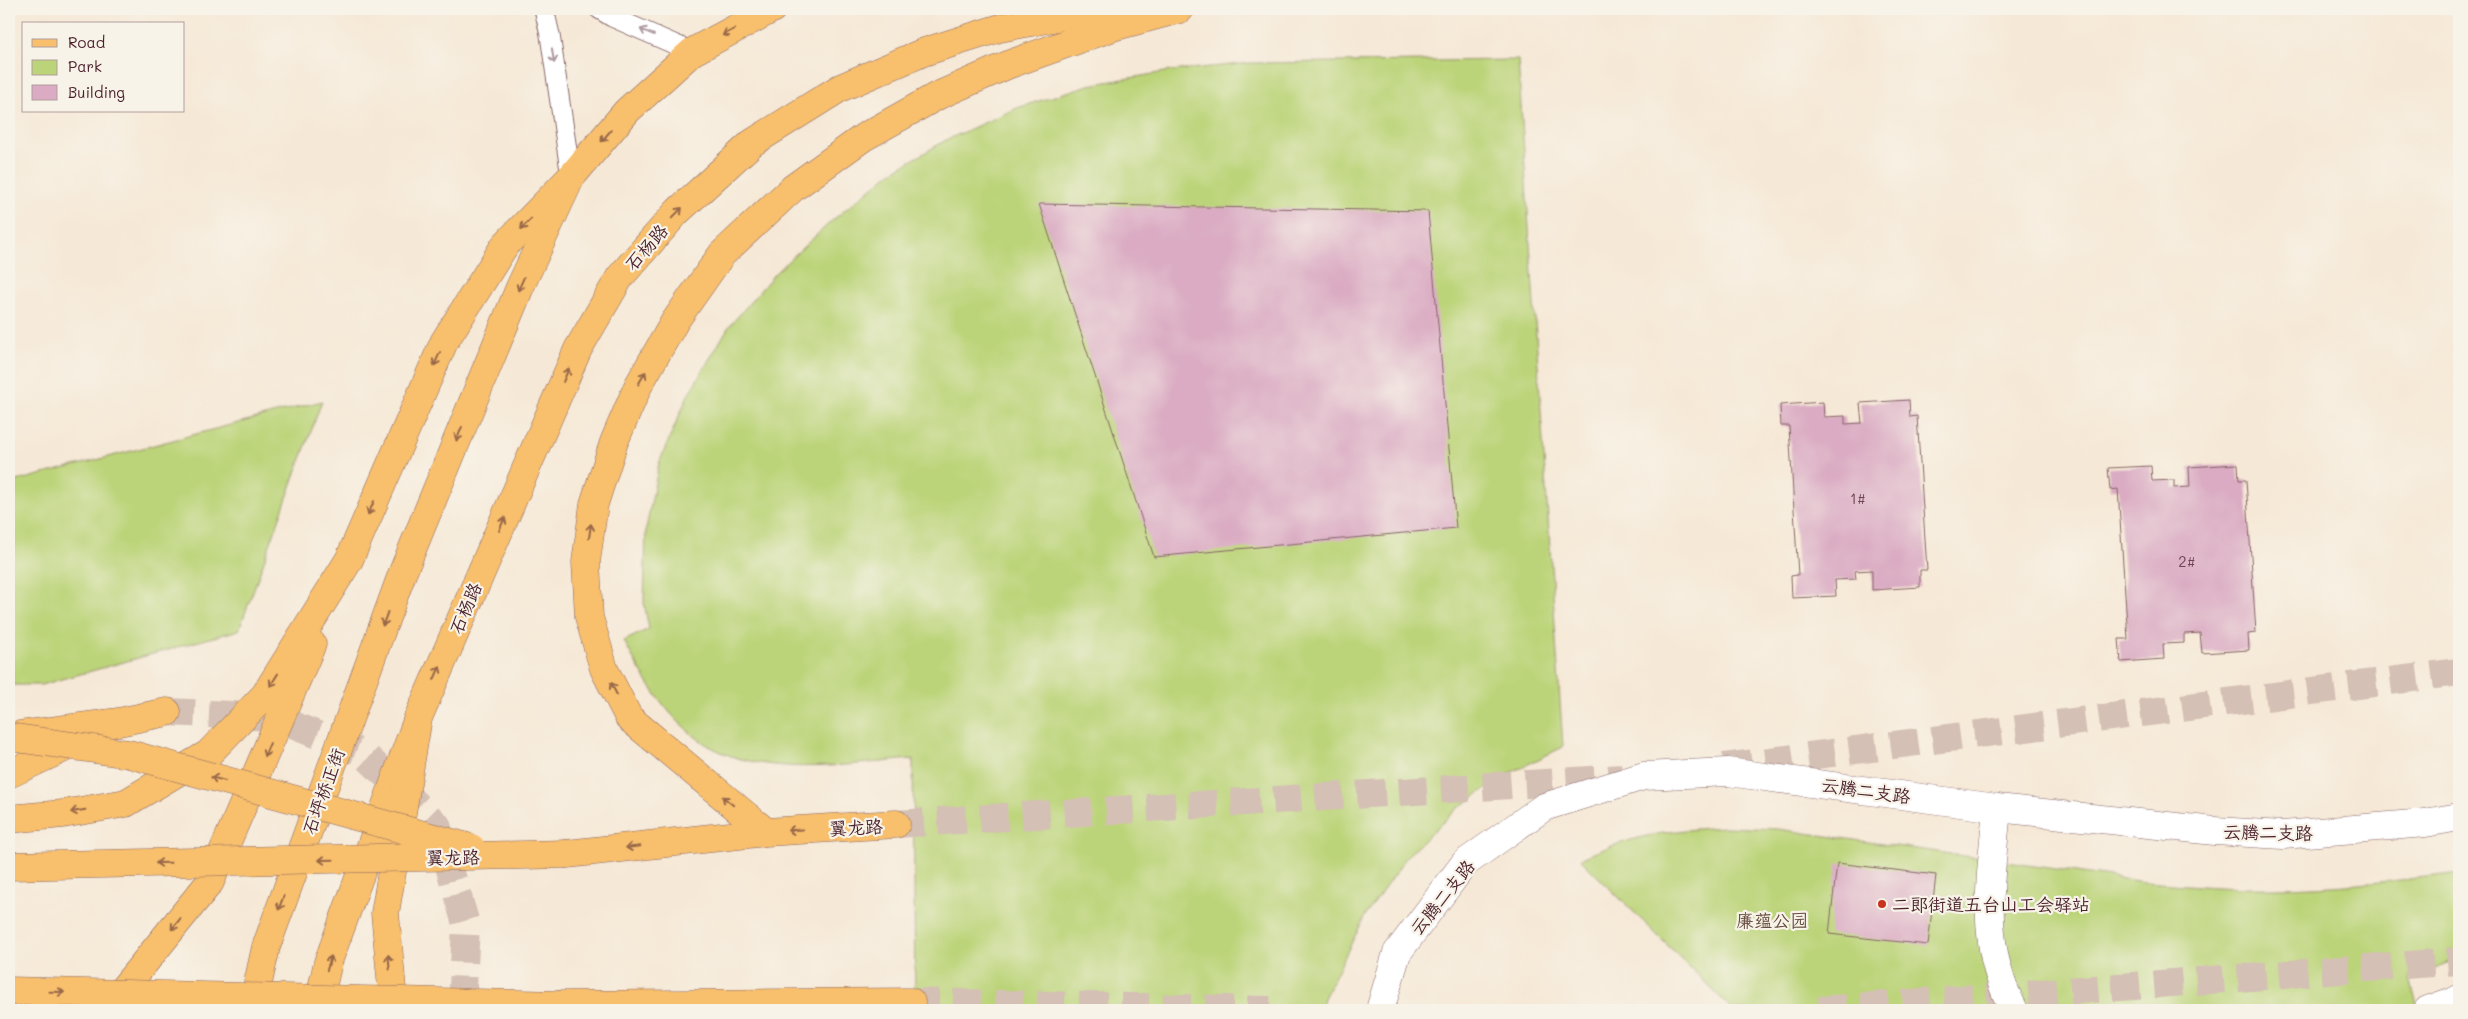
<svg xmlns="http://www.w3.org/2000/svg" width="2468" height="1019" font-family="Mali,'LXGW WenKai TC',sans-serif">
	<style>
		.green { fill: #bcd479; stroke: #837a52 }
		.building { fill: #daabc3 }
		.lines { fill: none; stroke-linecap: round; stroke-linejoin: round }
		.highway-tunnel { stroke: #d4c0b4; stroke-width: 28; stroke-dasharray: 28 14; stroke-linecap: butt }
		.lane-casing { stroke: #866567; stroke-width: 21 }
		.street-casing { stroke: #866567; stroke-width: 29 }
		.primary-casing { stroke: #866567; stroke-width: 29 }
		.highway-casing { stroke: #866567; stroke-width: 29 }
		.lane { stroke: #fff; stroke-width: 19 }
		.street { stroke: #fff; stroke-width: 28 }
		.primary { stroke: #f8bf6c; stroke-width: 28 }
		.highway { stroke: #f8bf6c; stroke-width: 28 }
		.highway-bridge-casing { stroke: #866567; stroke-width: 29; stroke-linecap: butt }
		.highway-bridge { stroke: #f8bf6c; stroke-width: 28 }
		.oneway { stroke: #ae9aa0 }
		.oneway2 { stroke: #986748 }
		.poi-dot { fill: #c8321e; stroke: #f7f3e8; stroke-width: 2 }
		.labels { text-anchor: middle; dominant-baseline: central; stroke-width: 4.5; stroke-linejoin: round; paint-order: stroke }
		.number-label { font-size: 15px; fill: #6e4251 }
		.street-label { font-size: 18px; fill: #4a1f2b; stroke: #f7f3e8 }
		.poi-label { font-size: 18px; fill: #4a1f2b; stroke: #f7f3e8; text-anchor: start }
		.park-label { font-size: 18px; fill: #664c3e; stroke: #f7f3e8 }
	</style>
	<rect width="100%" height="100%" fill="#f7f3e8"/>
	<filter id="ink" filterUnits="userSpaceOnUse"><feTurbulence type="fractalNoise" baseFrequency=".02" numOctaves="2"/><feDisplacementMap in="SourceGraphic" scale="10" xChannelSelector="R" yChannelSelector="G"/><feConvolveMatrix kernelMatrix="1 2 1 2 8 2 1 2 1" color-interpolation-filters="sRGB"/></filter>
	<filter id="wash" filterUnits="userSpaceOnUse"><feTurbulence type="fractalNoise" baseFrequency=".0096" numOctaves="4" result="noise"/><feDisplacementMap in="SourceGraphic" scale="20" xChannelSelector="R" yChannelSelector="G"/><feGaussianBlur stdDeviation="1.12" result="paint"/><feColorMatrix in="noise" values="0 0 0 0 0 0 0 0 0 0 0 0 0 0 0 0 0 1.4 0 .05"/><feComposite in="paint" operator="in"/></filter>
	<g filter="url(#wash)">
		<rect width="100%" height="100%" fill="#f6e8d6"/>
		<path class="green" d="M1518,60L1563,747L1506,775L1458,808L1408,855L1365,916L1324,998L1321,1010H915L913,759C847,764 753,781 697,738C664,713 643,677 624,641L649,629L644,603L646,529L659,463L688,395L728,328L776,272L833,220L890,173L946,140L1017,108L1089,85L1171,71L1250,63Z
			M322,401L239,630L41,685H9V483Z
			M1726,827L1778,829L2145,882C2187,885 2229,889 2270,888C2334,888 2396,881 2459,873V958L2410,978L2418,1010H1733L1580,859C1632,835 1670,830 1726,827Z"/>
		<g id="blocks">
			<path class="building" d="M1039,204L1428,211L1456,528L1154,557Z
				M1909,400L1910,417L1917,416L1927,570H1920V587L1872,590V570L1855,571L1856,579L1835,580L1836,596L1792,598L1791,576L1798,575L1789,426H1781L1780,405L1823,402L1824,417L1845,416V424L1862,423L1860,403Z
				M2238,464L2239,480H2246L2256,633L2248,634L2249,650L2202,653L2200,633L2184,634V643L2163,644L2164,659L2121,662L2119,639H2128L2118,489L2110,490L2108,468L2151,466L2152,481L2174,480V488L2190,487L2189,467Z
				M1837,863L1936,875L1928,945L1829,934Z"/>
		</g>
	</g>
	<g filter="url(#ink)">
		<use href="#blocks" fill-opacity="0" stroke="#866567" stroke-width="1"/>
		<g class="lines">
			<path class="highway-tunnel" d="M167,712L273,717L364,754L437,825L466,924L462,1010
				M1724,767L2459,672
				M896,824L1622,778
				M911,1002L1270,1010
				M1819,1010L2459,961"/>
			<defs>
				<path id="lane" d="M544,9L550,35L571,177
					M599,9L612,17L692,52"/>
				<path id="street" d="M1997,808C1991,879 1978,944 2014,1010
					M1380,1010L1397,953L1465,863L1544,807L1644,776L1728,772L1997,808L2215,831L2283,835L2425,823L2459,817
					M2428,1010L2459,999"/>
				<path id="primary" d="M252,1010L266,947L402,574L520,287L571,177L627,111L692,52L772,9
					M317,1010L328,962L418,718L578,349L620,277L677,212L752,143L840,88L924,52L1000,28L1100,9"/>
				<path id="highway" d="M20,735L119,722L167,712
					M9,774L79,741
					M9,819L63,814L126,803L208,754L265,695L349,560L444,342L505,245L571,177
					M766,832L629,718L604,669L589,617L586,562L594,504L614,442L638,386L675,321L722,254L793,188L864,137L937,96L1010,64L1113,27L1180,9
					M567,854L766,832L896,824
					M560,1005L911,1002
					M106,1010L210,882L312,644
					M394,1010L385,913L418,718"/>
			</defs>
			<use href="#lane" class="lane-casing"/>
			<use href="#street" class="street-casing"/>
			<use href="#primary" class="primary-casing"/>
			<use href="#highway" class="highway-casing"/>
			<use href="#lane" class="lane"/>
			<use href="#street" class="street"/>
			<use href="#primary" class="primary"/>
			<use href="#highway" class="highway"/>
			<defs>
				<path id="highway-bridge" d="M9,737L129,754L471,848
					M9,866L567,854
					M9,991L560,1005"/>
			</defs>
			<use href="#highway-bridge" class="highway-bridge-casing"/>
			<use href="#highway-bridge" class="highway-bridge"/>
		</g>
		<defs><path id="oneway-shaft" d="M-6 0H5M1.5-3L5.5 0L1.5 3" fill="none" stroke-width="1.6" stroke-linecap="round" stroke-linejoin="round" transform="scale(1.25)"/></defs>
		<g class="oneway">
			<use href="#oneway-shaft" transform="translate(647 32) rotate(-157)"/>
			<use href="#oneway-shaft" transform="translate(553 56) rotate(81)"/>
		</g>
		<g class="oneway2">
			<use href="#oneway-shaft" transform="translate(729 32) rotate(152)"/>
			<use href="#oneway-shaft" transform="translate(606 136) rotate(130)"/>
			<use href="#oneway-shaft" transform="translate(677 213) rotate(-46)"/>
			<use href="#oneway-shaft" transform="translate(526 224) rotate(134)"/>
			<use href="#oneway-shaft" transform="translate(521 284) rotate(114)"/>
			<use href="#oneway-shaft" transform="translate(437 359) rotate(114)"/>
			<use href="#oneway-shaft" transform="translate(566 375) rotate(-67)"/>
			<use href="#oneway-shaft" transform="translate(642 378) rotate(-60)"/>
			<use href="#oneway-shaft" transform="translate(459 434) rotate(112)"/>
			<use href="#oneway-shaft" transform="translate(371 508) rotate(114)"/>
			<use href="#oneway-shaft" transform="translate(502 524) rotate(-67)"/>
			<use href="#oneway-shaft" transform="translate(590 531) rotate(-82)"/>
			<use href="#oneway-shaft" transform="translate(385 619) rotate(110)"/>
			<use href="#oneway-shaft" transform="translate(437 673) rotate(-67)"/>
			<use href="#oneway-shaft" transform="translate(274 680) rotate(122)"/>
			<use href="#oneway-shaft" transform="translate(614 689) rotate(-117)"/>
			<use href="#oneway-shaft" transform="translate(267 750) rotate(113)"/>
			<use href="#oneway-shaft" transform="translate(218 779) rotate(-165)"/>
			<use href="#oneway-shaft" transform="translate(728 801) rotate(-141)"/>
			<use href="#oneway-shaft" transform="translate(78 811) rotate(170)"/>
			<use href="#oneway-shaft" transform="translate(795 830) rotate(177)"/>
			<use href="#oneway-shaft" transform="translate(633 847) rotate(174)"/>
			<use href="#oneway-shaft" transform="translate(326 860) rotate(179)"/>
			<use href="#oneway-shaft" transform="translate(163 863) rotate(179)"/>
			<use href="#oneway-shaft" transform="translate(281 903) rotate(110)"/>
			<use href="#oneway-shaft" transform="translate(176 924) rotate(129)"/>
			<use href="#oneway-shaft" transform="translate(389 962) rotate(-95)"/>
			<use href="#oneway-shaft" transform="translate(329 963) rotate(-74)"/>
			<use href="#oneway-shaft" transform="translate(57 992) rotate(1)"/>
		</g>
	</g>
	<circle class="poi-dot" cx="1882" cy="904" r="5"/>
	<g class="labels">
		<g class="number-label">
			<text x="1858" y="498">1#</text>
			<text x="2187" y="561">2#</text>
		</g>
		<g class="street-label">
			<text transform="translate(646 247) rotate(-49)">石杨路</text>
			<text transform="translate(465 608) rotate(-67)">石杨路</text>
			<text transform="translate(1866 790) rotate(8)">云腾二支路</text>
			<text transform="translate(323 791) rotate(-70)">石坪桥正街</text>
			<text transform="translate(856 827) rotate(-3)">翼龙路</text>
			<text transform="translate(2268 832) rotate(1)">云腾二支路</text>
			<text transform="translate(453 857) rotate(-1)">翼龙路</text>
			<text transform="translate(1442 897) rotate(-51)">云腾二支路</text>
		</g>
		<g class="poi-label">
			<text x="1892" y="904">二郎街道五台山工会驿站</text>
		</g>
		<g class="park-label">
			<text x="1772" y="920">廉蕴公园</text>
		</g>
	</g>
	<rect width="2468" height="1019" fill="none" stroke="#f7f3e8" stroke-width="30"/>
	<rect x="22" y="22" width="162" height="90" fill="#f7f3e8" stroke="#b29e9c"/>
	<rect x="32" y="39" width="25" height="8" fill="#f8bf6c" stroke="#b29e9c"/>
	<text x="68" y="48" font-size="15" fill="#4a1f2b">Road</text>
	<rect x="32" y="60" width="25" height="15" fill="#bcd479" stroke="#b29e9c"/>
	<text x="68" y="72" font-size="15" fill="#4a1f2b">Park</text>
	<rect x="32" y="85" width="25" height="15" fill="#daabc3" stroke="#b29e9c"/>
	<text x="68" y="98" font-size="15" fill="#4a1f2b">Building</text>
</svg>
